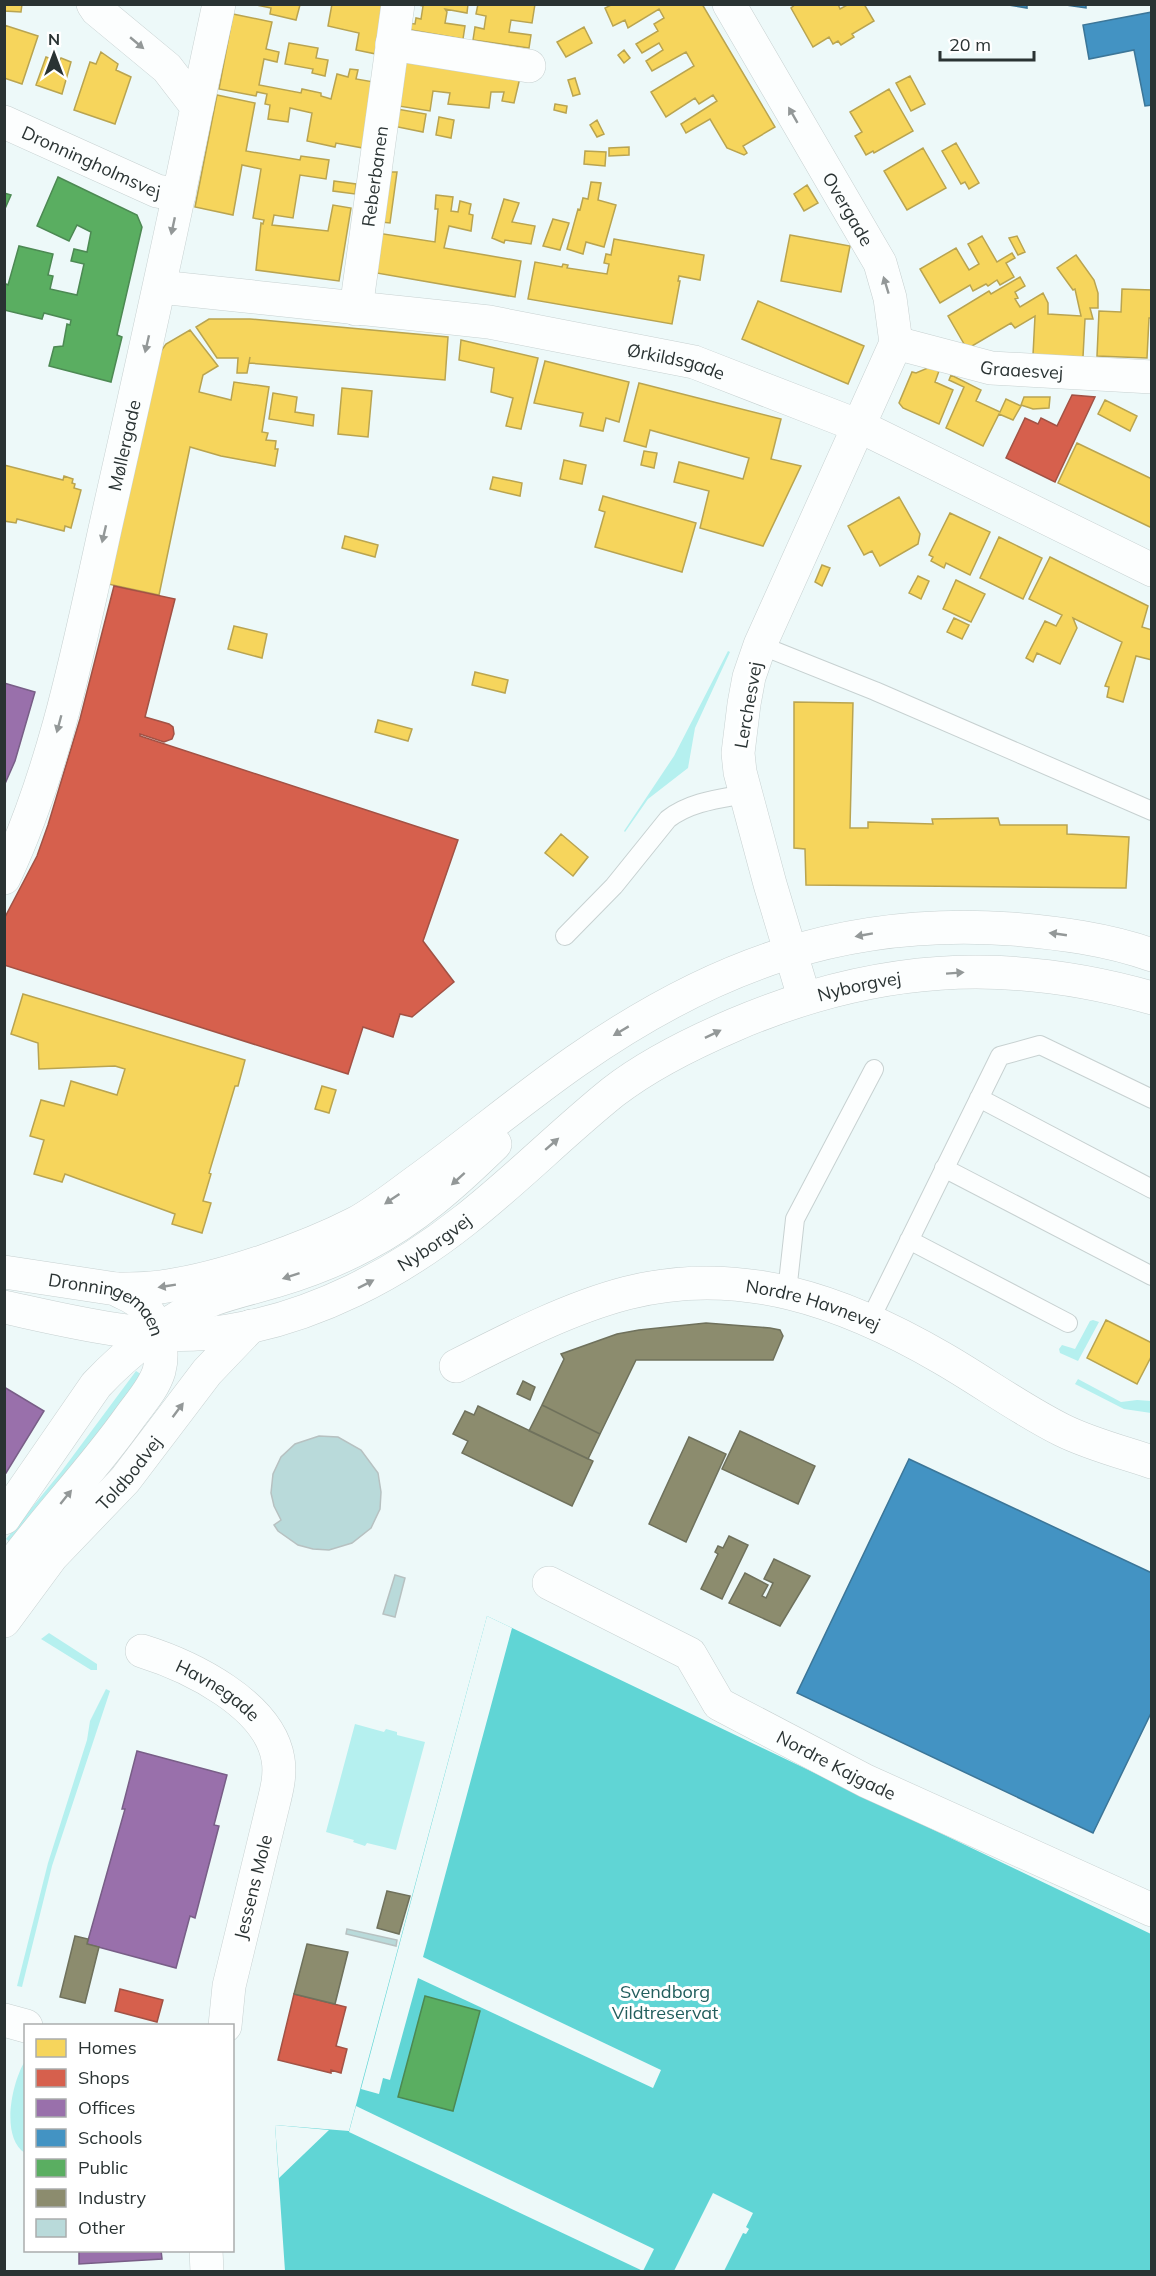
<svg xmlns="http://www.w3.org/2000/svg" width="1156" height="2276" font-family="Mulish,sans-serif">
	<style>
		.green { fill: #b5f0ef }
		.water { fill: #60d5d5 }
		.pier { fill: #edf9f9 }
		.homes { fill: #f6d55c; stroke: #b9a450; stroke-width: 1.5 }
		.shops { fill: #d6604d; stroke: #a25245; stroke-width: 1.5 }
		.offices { fill: #9970ab; stroke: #785e87; stroke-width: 1.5 }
		.schools { fill: #4393c3; stroke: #3c7698; stroke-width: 1.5 }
		.public { fill: #5aae61; stroke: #4c8953; stroke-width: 1.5 }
		.industry { fill: #8c8c6e; stroke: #6f715c; stroke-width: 1.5 }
		.building { fill: #b9dada; stroke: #b7c1c1; stroke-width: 1.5 }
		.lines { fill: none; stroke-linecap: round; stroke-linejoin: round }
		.service-casing { stroke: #c7d1d1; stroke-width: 20 }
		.minor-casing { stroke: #c7d1d1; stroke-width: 34 }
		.tertiary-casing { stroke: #c7d1d1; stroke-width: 34 }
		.service { stroke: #fcfefe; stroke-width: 18 }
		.minor { stroke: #fcfefe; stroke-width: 33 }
		.tertiary { stroke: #fcfefe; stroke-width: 33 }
		.oneway { fill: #939898 }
		.labels { text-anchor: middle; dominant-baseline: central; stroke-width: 6; stroke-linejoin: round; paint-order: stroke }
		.street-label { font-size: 18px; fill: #2a3333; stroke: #fff }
		.park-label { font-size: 18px; fill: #235f5e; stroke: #fff }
	</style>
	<rect width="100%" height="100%" fill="#edf9f9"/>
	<path class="green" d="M728,651L730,652L695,728L688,768L648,799L625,832L624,831L674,756Z
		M1093,1320L1099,1322L1078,1361L1060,1353L1059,1349L1062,1345L1075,1349L1090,1321Z
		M136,1371L147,1378L14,1545L6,1539L61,1472Z
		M1078,1379L1121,1402L1137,1400L1151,1401V1413L1124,1409L1075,1384Z
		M49,1633L97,1664V1670H91L41,1639Z
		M106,1689L110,1691L52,1866L22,1987L17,1986L48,1863L87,1740L90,1721Z
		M355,1724L384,1732L386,1729L397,1732V1735L425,1742L396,1850L367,1843L365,1846L353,1842L354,1840L326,1832Z
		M25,2061V2153C0,2137 12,2082 25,2061Z"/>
	<path class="water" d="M487,1616L1151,1934V2271H285L275,2125L349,2131Z"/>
	<path class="pier" d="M487,1616L512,1628L423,1957L661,2070L653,2088L418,1978L390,2080L383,2078L379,2094L361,2089Z
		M356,2106L654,2249L643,2271L349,2132Z
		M275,2125L329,2130L279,2178Z
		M713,2193L753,2213L746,2227L749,2229L746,2234L743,2233L724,2271H674Z"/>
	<path class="homes" d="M4,4H22L21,12L4,11Z
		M252,4H298L300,5L296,20L270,14L271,8Z
		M332,4H387L376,54L356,50L359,33L328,26Z
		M414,4H468L467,13L445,9L447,12L445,23L465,26L463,39L405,29L406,23L415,24L416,18L421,19L423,6Z
		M478,4H535L532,23L511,20L509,32L531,35L529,48L473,40L475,27L484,29L486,16L476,14Z
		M613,4H702L775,127L743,146L747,153L744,155L727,148L710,119L686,133L681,124L717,101L713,95L699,104L695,98L666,117L651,92L694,66L686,52L652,71L646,61L663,50L659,43L642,53L636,44L658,31L654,24L664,18L659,9L628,28L625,20L613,26L605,8Z
		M796,4H838L840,9L849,4H864L874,21L852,34L854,37L841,45L838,41L833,44L829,37L813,47L791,8Z
		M233,14L272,22L266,49L279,52L277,62L264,59L259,85L301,93L302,89L321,93V96L331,99L337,74L348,77L350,69L358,70L356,79L374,82L363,148L336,143L335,147L307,141L312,113L290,108L288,122L268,119L270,105L265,104L267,94L257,92L256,96L219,89Z
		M4,25L38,36L22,84L4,78Z
		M584,27L592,43L566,57L557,42Z
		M289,43L318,48L316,58L328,60L325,76L312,73L313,69L285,64Z
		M401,48L522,69L514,103L502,101L504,92H491L489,108L448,104L450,93L433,91L430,111L392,105Z
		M624,50L630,58L624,63L618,55Z
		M101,52L118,64L116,70L131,77L115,124L74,110L90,62L96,64Z
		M46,57L59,62L61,58L71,62L62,94L36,85Z
		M910,76L925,104L911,111L896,83Z
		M575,78L580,94L573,96L568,80Z
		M889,89L913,131L874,153L873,151L866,155L855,136L862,132L850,112Z
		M217,95L255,103L246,151L300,160L301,156L329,160L326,179L300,175L293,218L274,215L272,225L328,231L333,205L351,208L339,281L256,270L261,223L263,224L264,220L253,218L261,169L242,165L233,215L195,207Z
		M555,104L567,106L566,113L554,110Z
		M391,108L426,114L423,132L388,125Z
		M439,117L454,120L451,138L436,135Z
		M597,120L604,134L597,137L590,125Z
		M956,143L979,183L969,189L965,182L961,184L942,151Z
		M629,147V155L609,156V148Z
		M923,148L946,188L907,210L884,171Z
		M585,151L606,152L605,166L584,164Z
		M391,172H397L390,223L372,221Z
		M334,181L356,184L355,194L333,191Z
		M591,182L601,183L598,200L616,205L604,247L586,242L583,254L567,249L578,209L580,210L583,198L588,199Z
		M807,185L818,203L804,211L794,194Z
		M436,195L453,197L451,211L458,212L460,201L471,204L469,214L473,215L471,231L449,226L444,248L521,261L515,297L365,271L371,232L435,242L438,209H435Z
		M504,199L519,203L512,222L535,226L531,244L505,240L504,243L492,238Z
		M553,219L569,223L560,250L543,246Z
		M790,235L850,246L841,292L781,281Z
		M982,236L997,262L1012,253L1015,258L1006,263L1014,277L1000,285L997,280L988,286L986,284L973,291L970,285L940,303L920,269L956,248L969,270L979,264L968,244Z
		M1017,236L1025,252L1018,255L1009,238Z
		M614,239L704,255L700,280L679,276L678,281H680L672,324L528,299L535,262L562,267L563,264L568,265L567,268L607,274L609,264L604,263L606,254L611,255Z
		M1076,255L1094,280L1098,293V308H1090L1093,319H1085L1083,357L1033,355L1035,316L1015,328L1011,323L967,349L948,316L989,291L991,294L1020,277L1025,286L1015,292L1018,298L1015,299L1020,307L1043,293L1048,303V314L1081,316L1075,289L1073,290L1057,268Z
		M1122,289L1152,290V318H1149L1147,358L1097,356L1099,311L1121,312Z
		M758,301L864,346L848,384L742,339Z
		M209,319H250L448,337L445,380L249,363L250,357L247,373H237L238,358H217L196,327Z
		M190,330L218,366L203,375L199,392L231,400L234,382L269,387L262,432L268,433L266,440L276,441L275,449H278L275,466L221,456L190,447L159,595L108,584L161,351L166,344Z
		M461,340L538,358L521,429L506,426L513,398L491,392L494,368L459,360Z
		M545,361L629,382L619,422L606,418L603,431L580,426L583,413L534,403Z
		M930,367L939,371L935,382L953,390L939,424L903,408L899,403L912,372L916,373Z
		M951,375L981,390L976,401L1000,412L1006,399L1021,406L1013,420L999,414L983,446L946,428L964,387L949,380Z
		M639,383L781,419L771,459L801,466L763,546L700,528L709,491L674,482L679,462L743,479L749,458L650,430L646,447L624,441Z
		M342,388L372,391L368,437L338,434Z
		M273,393L297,397L295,412L314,415L313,426L269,419Z
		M1024,397H1050L1049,408L1033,409L1021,405Z
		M1105,400L1137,416L1130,431L1098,414Z
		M1077,443L1152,479V528L1058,483Z
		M644,451L657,453L654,468L641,465Z
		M564,460L586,465L582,484L560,479Z
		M4,465L63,480L64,476L73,479L72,483L75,484L74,488L81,490L71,528L65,526L64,531L17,519L16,523L4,521Z
		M493,477L522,483L520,496L490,489Z
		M603,496L696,523L682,572L595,547L605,512L599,510Z
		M899,497L920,534L918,544L880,566L872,551L864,555L848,526Z
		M950,513L990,532L970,575L946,563L944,568L931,561L933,557L929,555Z
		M345,536L378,545L375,557L342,548Z
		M999,537L1042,558L1023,599L980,578Z
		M1050,557L1148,606L1142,627L1152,630V660L1136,656L1123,702L1107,697L1109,687L1105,686L1122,642L1073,618L1077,628L1060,664L1037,653L1033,662L1026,658L1045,621L1056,626L1062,615L1029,599Z
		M822,565L830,568L822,586L815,582Z
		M918,576L929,581L921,599L909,593Z
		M956,580L985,594L971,622L943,609Z
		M954,618L969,625L962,639L947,632Z
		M234,626L267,634L262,658L228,649Z
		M475,672L508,680L505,693L472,685Z
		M794,702L853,703L850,828H868V822L933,824L932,819L998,818L1000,825H1067V834L1129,837L1126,888L806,885L805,849L794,848Z
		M378,720L412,729L408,741L375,732Z
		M561,834L588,857L573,876L545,853Z
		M23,994L245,1060L238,1086H235L209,1173L211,1174L203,1201L211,1203L202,1233L172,1224L175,1214L65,1174L62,1182L34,1174L44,1140L30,1136L41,1100L64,1106L71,1081L117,1095L125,1069L115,1066L39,1069L38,1043L11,1034Z
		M322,1086L336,1090L329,1113L315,1109Z
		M1106,1320L1152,1343V1355L1137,1384L1087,1358Z"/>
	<path class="shops" d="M1072,395L1095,397L1055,482L1006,458L1025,418L1038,424L1041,418L1057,426Z
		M114,586L175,599L145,717L169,724L173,727L174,734L172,739L164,742L140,734V736L458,840L423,941L454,982L412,1017L400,1014L393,1037L363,1027L348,1074L4,965V919L37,856L48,825L80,719Z
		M120,1989L163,2000L157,2022L115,2011Z
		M294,1994L346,2007L336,2046L347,2049L341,2073L331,2070V2073L278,2060Z"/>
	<path class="offices" d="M4,683L35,692L15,761L4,786Z
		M4,1387L44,1411L6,1473L4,1472Z
		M137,1751L227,1775L214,1825L219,1826L195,1918L190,1916L176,1968L87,1944L125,1809H122Z
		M161,2250L162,2259L79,2264V2250Z"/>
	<path class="schools" d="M1002,4H1027V8Z
		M1059,4H1086V8Z
		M1152,12V105L1145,106L1134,50L1089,59L1083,25Z
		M909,1459L1152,1573V1711L1093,1833L797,1693Z"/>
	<path class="public" d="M58,177L137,215L142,227L117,335L122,337L111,382L49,366L54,347L63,346L67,324L70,325L71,320L44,313L42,319L4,310V283L8,285L19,246L53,254L48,275L53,276L50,289L77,295L84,264L71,261L74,249L87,252L91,232L77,225L69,241L37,226Z
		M4,193L11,195L4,211Z
		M425,1996L480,2011L453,2111L398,2097Z"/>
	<path class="industry" d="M706,1323L770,1328L780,1330L783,1336L773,1360H636L600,1434L542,1405L564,1359L561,1354L617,1334L639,1330Z
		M523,1381L535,1387L530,1400L517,1394Z
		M542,1405L600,1434L588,1459L529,1431Z
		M478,1406L593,1461L572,1506L462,1453L468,1441L453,1434L465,1411L474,1415Z
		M740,1431L815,1466L798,1504L722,1469Z
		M689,1437L726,1454L686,1542L649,1524Z
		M729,1536L748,1545L722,1599L701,1589L718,1554L715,1552L718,1546L723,1548Z
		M774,1559L810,1576L780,1626L729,1603L745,1573L768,1585L762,1596L766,1598L773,1583L764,1579Z
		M387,1891L410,1896L399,1934L377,1928Z
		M75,1936L88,1939L87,1944L99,1947L85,2003L60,1997Z
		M307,1944L348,1952L335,2004L294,1994Z"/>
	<path class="building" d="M319,1436L338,1437L361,1450L378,1473L381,1492L380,1509L371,1528L352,1543L329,1550L313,1549L298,1545L278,1531L274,1525L281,1520L274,1506L271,1493L273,1474L281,1457L295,1444Z
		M395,1575L405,1578L395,1617L383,1614Z
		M347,1929L397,1940L396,1946L346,1934Z"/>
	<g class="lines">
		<defs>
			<path id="service" d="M760,645L875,691L1152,811
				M565,936L614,886L668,819C690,802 718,799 745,794
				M979,1098L1152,1189
				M944,1168L1152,1276
				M909,1240L1068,1323
				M787,1292L795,1219L874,1069
				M870,1320L1000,1056L1040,1045L1152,1099"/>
			<g id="minor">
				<path d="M392,44L529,66"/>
				<path d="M197,107L219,4"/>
				<path id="s1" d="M4,122L157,191L179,195"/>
				<path id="s2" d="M160,287L489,322L694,362L859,426L1152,570"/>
				<path id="s3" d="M356,309L398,4"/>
				<path id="s4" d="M896,343L991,368L1152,377"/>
				<path id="s5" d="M456,1366C509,1339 569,1308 627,1293C740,1264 844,1301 942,1358C982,1381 1020,1409 1062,1430C1090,1444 1122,1452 1152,1462"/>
				<path id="s6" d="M549,1583L690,1654L719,1704L866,1781L1152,1910"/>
				<path id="s7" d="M142,1651C190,1666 269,1704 278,1759C281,1776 276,1793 272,1809L229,1986L225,2026"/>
			</g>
			<g id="tertiary">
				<path id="s8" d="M729,4L880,263L890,298L896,343L760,645L749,677L744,704L738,753L740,772L770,884L804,997"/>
				<path id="s9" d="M4,878C57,765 80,641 107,520C138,383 169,246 197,107L167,68L97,10L93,4"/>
				<path id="s10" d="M4,1272L116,1289C124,1294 134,1297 140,1303C157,1318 165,1349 159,1371C154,1388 140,1403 130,1417C91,1472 44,1520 4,1575"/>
				<path d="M116,1289C133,1289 151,1289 167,1286C223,1278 305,1249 356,1223C378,1211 400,1193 421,1178C473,1140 523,1098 576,1061C712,966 844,917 1012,929C1059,933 1107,939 1152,955"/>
				<path id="s11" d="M4,1307C77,1323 154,1343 228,1331C315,1317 397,1274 465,1220C516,1180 562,1133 613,1092C649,1064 692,1043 734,1025C874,965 1005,956 1152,998"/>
				<path d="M4,1518L96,1385C127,1352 172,1316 214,1299C234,1292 255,1287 276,1281C306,1272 337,1260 365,1245C414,1220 455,1183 495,1144"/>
				<path id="s12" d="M4,1621L52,1556L125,1480L207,1372L251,1326"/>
				<path d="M4,2020L26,2026"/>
				<path d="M206,2250L207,2272"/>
			</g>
		</defs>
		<use href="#service" class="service-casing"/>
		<use href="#minor" class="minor-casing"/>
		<use href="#tertiary" class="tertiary-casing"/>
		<use href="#service" class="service"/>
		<use href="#minor" class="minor"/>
		<use href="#tertiary" class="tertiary"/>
	</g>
	<defs><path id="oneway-solid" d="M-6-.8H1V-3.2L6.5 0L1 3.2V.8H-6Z" transform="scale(1.5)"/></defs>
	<g class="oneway">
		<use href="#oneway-solid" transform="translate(137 43) rotate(40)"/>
		<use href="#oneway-solid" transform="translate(793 115) rotate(-120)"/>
		<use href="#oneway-solid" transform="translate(173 226) rotate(102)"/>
		<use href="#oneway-solid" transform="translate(886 285) rotate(-107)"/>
		<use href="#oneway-solid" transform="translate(147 344) rotate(103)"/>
		<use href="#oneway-solid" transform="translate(104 534) rotate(103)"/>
		<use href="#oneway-solid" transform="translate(59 724) rotate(105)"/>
		<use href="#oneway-solid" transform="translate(1058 934) rotate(-172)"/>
		<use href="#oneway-solid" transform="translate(864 935) rotate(170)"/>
		<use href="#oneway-solid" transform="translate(955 973) rotate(-4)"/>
		<use href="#oneway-solid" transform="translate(621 1031) rotate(149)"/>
		<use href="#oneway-solid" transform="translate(713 1034) rotate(-26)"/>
		<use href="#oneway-solid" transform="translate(552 1144) rotate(-41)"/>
		<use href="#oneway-solid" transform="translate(458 1179) rotate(138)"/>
		<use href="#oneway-solid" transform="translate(392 1199) rotate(146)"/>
		<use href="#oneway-solid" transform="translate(291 1276) rotate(162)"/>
		<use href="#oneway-solid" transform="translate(366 1284) rotate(-27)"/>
		<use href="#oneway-solid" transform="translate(167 1286) rotate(171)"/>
		<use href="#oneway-solid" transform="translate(178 1410) rotate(-53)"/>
		<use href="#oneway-solid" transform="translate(66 1497) rotate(-51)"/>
	</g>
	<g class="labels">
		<g class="street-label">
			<text stroke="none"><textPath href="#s1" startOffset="96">Dronningholmsvej</textPath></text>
			<text stroke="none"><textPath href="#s3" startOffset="134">Reberbanen</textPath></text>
			<text stroke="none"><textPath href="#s8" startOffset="237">Overgade</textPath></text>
			<text stroke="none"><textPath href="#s2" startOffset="522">Ørkildsgade</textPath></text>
			<text stroke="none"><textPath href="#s4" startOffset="129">Graaesvej</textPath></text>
			<text stroke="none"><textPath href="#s9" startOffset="450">Møllergade</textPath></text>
			<text transform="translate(748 705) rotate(-80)">Lerchesvej</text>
			<text stroke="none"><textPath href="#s11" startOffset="957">Nyborgvej</textPath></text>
			<text stroke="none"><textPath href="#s11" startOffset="453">Nyborgvej</textPath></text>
			<text stroke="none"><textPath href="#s10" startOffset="112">Dronningemaen</textPath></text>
			<text stroke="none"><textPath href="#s5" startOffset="376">Nordre Havnevej</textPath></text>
			<text stroke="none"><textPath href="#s12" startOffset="194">Toldbodvej</textPath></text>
			<text stroke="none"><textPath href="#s7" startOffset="86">Havnegade</textPath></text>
			<text stroke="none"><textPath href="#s6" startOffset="348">Nordre Kajgade</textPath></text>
			<text transform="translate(253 1887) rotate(-76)">Jessens Mole</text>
		</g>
		<g class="park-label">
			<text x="665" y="1991">Svendborg<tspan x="665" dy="21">Vildtreservat</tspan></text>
		</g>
	</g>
	<rect width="1156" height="2276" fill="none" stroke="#2a3333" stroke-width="12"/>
	<rect x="24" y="2024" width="210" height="228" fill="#ffffff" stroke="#aaadad" stroke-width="1.5"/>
	<rect x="36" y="2039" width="30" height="18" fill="#f6d55c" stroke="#aaadad" stroke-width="1.5"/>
	<text x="78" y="2054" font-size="18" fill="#2a3333">Homes</text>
	<rect x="36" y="2069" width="30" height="18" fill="#d6604d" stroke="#aaadad" stroke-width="1.5"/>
	<text x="78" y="2084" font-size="18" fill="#2a3333">Shops</text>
	<rect x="36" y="2099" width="30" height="18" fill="#9970ab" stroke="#aaadad" stroke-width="1.5"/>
	<text x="78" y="2114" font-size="18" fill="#2a3333">Offices</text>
	<rect x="36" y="2129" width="30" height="18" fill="#4393c3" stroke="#aaadad" stroke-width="1.5"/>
	<text x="78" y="2144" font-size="18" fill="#2a3333">Schools</text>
	<rect x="36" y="2159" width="30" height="18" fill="#5aae61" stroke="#aaadad" stroke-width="1.5"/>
	<text x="78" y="2174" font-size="18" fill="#2a3333">Public</text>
	<rect x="36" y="2189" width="30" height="18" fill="#8c8c6e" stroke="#aaadad" stroke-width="1.5"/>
	<text x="78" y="2204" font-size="18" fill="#2a3333">Industry</text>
	<rect x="36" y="2219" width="30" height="18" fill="#b9dada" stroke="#aaadad" stroke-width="1.5"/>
	<text x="78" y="2234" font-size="18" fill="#2a3333">Other</text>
	<g transform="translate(54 54)" stroke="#ffffff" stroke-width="4.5" paint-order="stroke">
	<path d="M0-4.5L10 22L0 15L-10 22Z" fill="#2a3333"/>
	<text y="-9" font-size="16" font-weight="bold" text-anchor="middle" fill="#2a3333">N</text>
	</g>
	<path d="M940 51v9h94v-9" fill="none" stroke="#2a3333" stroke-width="3"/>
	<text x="949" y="51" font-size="18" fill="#2a3333" stroke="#ffffff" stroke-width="4.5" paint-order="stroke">20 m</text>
</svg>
